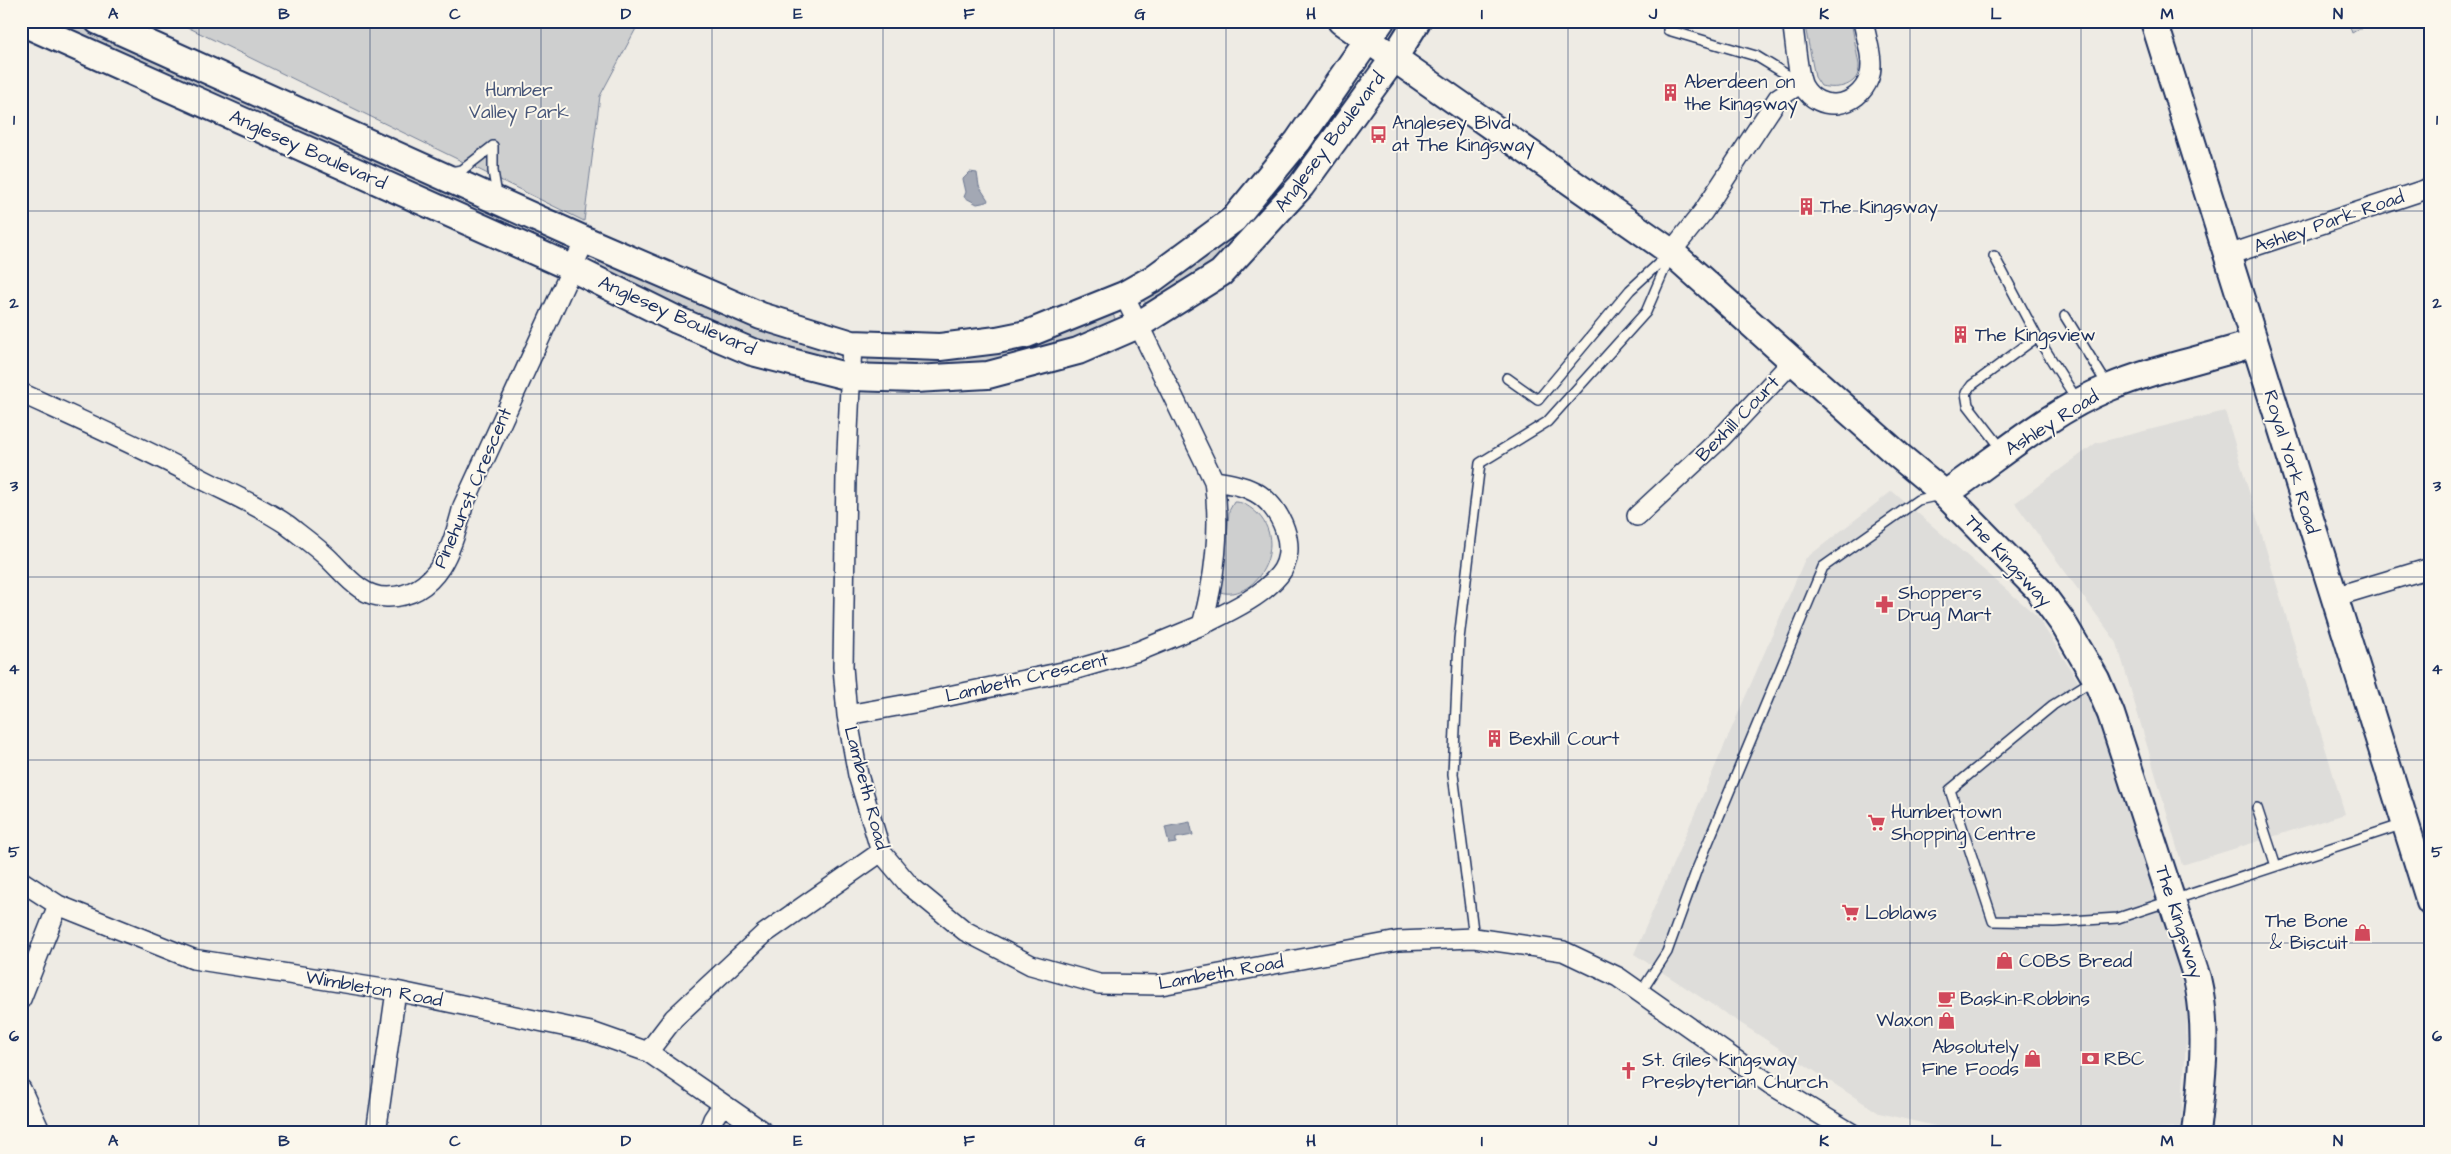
<svg xmlns="http://www.w3.org/2000/svg" width="2451" height="1154" font-family="'Architects Daughter',sans-serif">
	<style>
		.built { fill: #deddda }
		.green { fill: #cecfcf; stroke: #747f96 }
		.water { fill: #a3a8b4; stroke: #6d7892 }
		.lines { fill: none; stroke-linecap: round; stroke-linejoin: round }
		.lane-casing { stroke: #1b2f5e; stroke-width: 12 }
		.street-casing { stroke: #1b2f5e; stroke-width: 22 }
		.secondary-casing { stroke: #1b2f5e; stroke-width: 30 }
		.lane { stroke: #fbf7ec; stroke-width: 9 }
		.street { stroke: #fbf7ec; stroke-width: 19 }
		.secondary { stroke: #fbf7ec; stroke-width: 26 }
		.grid { fill: none; stroke: #1b2f5e; stroke-width: 1; stroke-opacity: 0.55 }
		.labels { text-anchor: middle; dominant-baseline: central; stroke-width: 4; stroke-linejoin: round; paint-order: stroke }
		.poi-label { font-size: 19px; fill: #1b2f5e; stroke: #fbf7ec; text-anchor: start }
		.park-label { font-size: 19px; fill: #48577a; stroke: #fbf7ec }
		.street-label { font-size: 19px; fill: #1b2f5e; stroke: #fbf7ec }
		.neatline { fill: none; stroke: #1b2f5e; stroke-width: 2 }
		.grid-label { font-size: 16px; text-anchor: middle; font-weight: bold; fill: #1b2f5e }
	</style>
	<rect width="100%" height="100%" fill="#eeebe4"/>
	<filter id="ink" filterUnits="userSpaceOnUse"><feTurbulence type="fractalNoise" baseFrequency=".02" numOctaves="2"/><feDisplacementMap in="SourceGraphic" scale="10" xChannelSelector="R" yChannelSelector="G"/><feConvolveMatrix kernelMatrix="1 2 1 2 8 2 1 2 1" color-interpolation-filters="sRGB"/></filter>
	<g filter="url(#ink)">
		<path class="built" d="M2225,411L2345,814L2182,865L2117,643L2015,503L2096,443Z
			M1892,491L2037,616L2091,702L2155,883L2188,1006L2181,1127L2033,1133H1965L1879,1113L1634,954L1805,559Z"/>
		<path class="green" d="M43,21H88L563,242L564,250L562,251Z
			M175,21H640L600,96L584,221Z
			M1804,21H1851L1859,65C1860,86 1838,90 1821,86L1815,77Z
			M2348,21H2372L2352,33Z
			M1347,80L1361,91L1344,119L1220,258L1147,304L1141,299L1169,271Z
			M598,257L831,351L834,359L832,361L734,334L595,266Z
			M1112,313L1115,318L1113,323L1071,341L975,366L874,368L868,362L869,353Z
			M1234,502C1242,502 1245,504 1252,509C1292,538 1258,603 1220,592L1226,553L1229,511Z
			M723,1114L750,1133H713Z"/>
		<path class="water" d="M970,172L977,173L979,186L988,200L987,202L977,204L964,197L966,192L963,179Z
			M1190,822L1193,835L1176,838V843L1169,844L1165,827Z"/>
		<g class="lines">
			<defs>
				<path id="lane" d="M1668,30L1756,56L1799,82
					M493,146V171L497,195
					M449,172L462,170L493,146
					M1994,256L2037,337L2077,400
					M2065,316L2108,386
					M1507,378L1538,400L1630,290L1669,254
					M2002,449L1968,405L1966,393L1972,385L2037,337
					M2093,680L2053,705L1950,790L1993,921L2054,922L2118,918L2404,824
					M2257,808L2276,866
					M1474,938L1453,774L1459,639L1480,463L1547,422L1646,312L1670,256
					M1641,992L1667,952L1697,869L1823,567L1918,500L1940,495"/>
				<path id="street" d="M1792,21C1795,36 1797,74 1803,86C1819,114 1858,108 1869,78C1875,62 1866,38 1863,21
					M1671,252L1703,212L1778,98L1801,83
					M2228,255L2430,188
					M852,344L846,475L843,667L847,715L858,775L881,852L909,885L965,931L1031,965L1099,984L1161,985L1398,941L1474,938L1563,951L1618,977L1770,1084L1851,1133
					M21,393C80,420 139,446 196,476C226,492 258,505 286,524C300,535 314,545 327,557C345,574 361,598 388,597C438,596 453,547 463,506L585,240
					M1637,516L1721,438L1793,361
					M2334,597L2430,568
					M1202,625C1228,612 1260,598 1279,575C1300,549 1281,506 1255,492C1242,485 1228,483 1214,481
					M847,715L925,701L1077,669L1139,651L1202,625C1215,580 1221,528 1214,481L1124,295
					M21,881L58,905L193,959L396,991L591,1032L648,1052L765,1133
					M21,999L58,905
					M648,1052L674,1018L764,934L881,852
					M21,1089L41,1133
					M376,1133L396,991
					M708,1133L713,1119L723,1104"/>
				<path id="secondary" d="M98,21L585,240L761,316L852,344L940,347L997,340L1027,334L1124,295L1154,278L1234,219L1298,141L1381,21
					M1341,21L1671,252L1898,455L1945,494L2038,589L2063,623L2096,679L2111,714L2197,978C2209,1029 2202,1081 2196,1133
					M2154,21L2430,902
					M21,22L572,268L677,320L752,352L850,377L915,379L988,375L1078,351L1138,325L1221,273L1301,186L1394,58L1417,21
					M1945,494C1998,458 2048,413 2108,388C2155,368 2206,359 2254,343"/>
			</defs>
			<use href="#lane" class="lane-casing"/>
			<use href="#street" class="street-casing"/>
			<use href="#secondary" class="secondary-casing"/>
			<use href="#lane" class="lane"/>
			<use href="#street" class="street"/>
			<use href="#secondary" class="secondary"/>
		</g>
	</g>
	<path class="grid" d="M199,21V1133M370,21V1133M541,21V1133M712,21V1133M883,21V1133M1054,21V1133M1226,21V1133M1397,21V1133M1568,21V1133M1739,21V1133M1910,21V1133M2081,21V1133M2252,21V1133M21,211H2430M21,394H2430M21,577H2430M21,760H2430M21,943H2430"/>
	<defs>
		<symbol id="building-bare" viewBox="-9 -9 18 18"><path d="M-4-6H4V6H1V3H-1V6H-4ZM-2.5-4.3h1.7v1.8h-1.7ZM.8-4.3h1.7v1.8H.8ZM-2.5-1h1.7V.8h-1.7ZM.8-1h1.7V.8H.8Z" fill="#d1495b" stroke="#fbf7ec" stroke-width="2.5" paint-order="stroke"/></symbol>
		<symbol id="bus-bare" viewBox="-9 -9 18 18"><path d="M-5-6H5V4H4V6H2V4H-2V6H-4V4H-5ZM-3.5-4V0h7V-4ZM-3.5 1.2v1.5H-2V1.2ZM2 1.2v1.5H3.5V1.2Z" fill="#d1495b" stroke="#fbf7ec" stroke-width="2.5" paint-order="stroke"/></symbol>
		<symbol id="pharmacy-bare" viewBox="-9 -9 18 18"><path d="M-2-6h4v4h4v4h-4v4h-4v-4h-4v-4h4Z" fill="#d1495b" stroke="#fbf7ec" stroke-width="2.5" paint-order="stroke"/></symbol>
		<symbol id="supermarket-bare" viewBox="-9 -9 18 18"><path d="M-6-5.5h2.5l.6 2H6L4.5 2H-2.5L-4.4-4H-6ZM-1.5 3.2a1.3 1.3 0 1 0 .1 0ZM3 3.2a1.3 1.3 0 1 0 .1 0Z" fill="#d1495b" stroke="#fbf7ec" stroke-width="2.5" paint-order="stroke"/></symbol>
		<symbol id="shop-bare" viewBox="-9 -9 18 18"><path d="M-5-2.5h2.3a2.7 3.5 0 0 1 5.4 0H5L5.5 6h-11ZM-1.5-2.5h3a1.5 2.3 0 0 0-3 0Z" fill="#d1495b" stroke="#fbf7ec" stroke-width="2.5" paint-order="stroke"/></symbol>
		<symbol id="cafe-bare" viewBox="-9 -9 18 18"><path d="M-5.5-4.5H6V0H3Q3 3.5 0 3.5H-2.5Q-5.5 3.5-5.5 0ZM3-3.2v2h1.7v-2ZM-6 4.5H4V6H-6Z" fill="#d1495b" stroke="#fbf7ec" stroke-width="2.5" paint-order="stroke"/></symbol>
		<symbol id="bank-bare" viewBox="-9 -9 18 18"><path d="M-6-4H6V4H-6ZM0-2.3a2.3 2.3 0 1 0 0 4.6a2.3 2.3 0 1 0 0-4.6Z" fill="#d1495b" stroke="#fbf7ec" stroke-width="2.5" paint-order="stroke"/></symbol>
		<symbol id="church-bare" viewBox="-9 -9 18 18"><path d="M-1.2-6h2.4v3.5h3.3v2.4h-3.3V6h-2.4V-.1h-3.3v-2.4h3.3Z" fill="#d1495b" stroke="#fbf7ec" stroke-width="2.5" paint-order="stroke"/></symbol>
	</defs>
	<g fill-rule="evenodd">
		<use href="#building-bare" x="1658" y="80" width="25" height="25"/>
		<use href="#bus-bare" x="1366" y="122" width="25" height="25"/>
		<use href="#building-bare" x="1794" y="194" width="25" height="25"/>
		<use href="#building-bare" x="1948" y="322" width="25" height="25"/>
		<use href="#pharmacy-bare" x="1872" y="592" width="25" height="25"/>
		<use href="#building-bare" x="1482" y="726" width="25" height="25"/>
		<use href="#supermarket-bare" x="1864" y="810" width="25" height="25"/>
		<use href="#supermarket-bare" x="1838" y="900" width="25" height="25"/>
		<use href="#shop-bare" x="2350" y="920" width="25" height="25"/>
		<use href="#shop-bare" x="1992" y="948" width="25" height="25"/>
		<use href="#cafe-bare" x="1934" y="986" width="25" height="25"/>
		<use href="#shop-bare" x="1934" y="1008" width="25" height="25"/>
		<use href="#shop-bare" x="2020" y="1046" width="25" height="25"/>
		<use href="#bank-bare" x="2078" y="1046" width="25" height="25"/>
		<use href="#church-bare" x="1616" y="1058" width="25" height="25"/>
	</g>
	<g class="labels">
		<g class="poi-label">
			<text x="1684" y="82">Aberdeen on<tspan x="1684" dy="22">the Kingsway</tspan></text>
			<text x="1392" y="123">Anglesey Blvd<tspan x="1392" dy="22">at The Kingsway</tspan></text>
			<text x="1820" y="207">The Kingsway</text>
			<text x="1975" y="335">The Kingsview</text>
			<text x="1898" y="593">Shoppers<tspan x="1898" dy="22">Drug Mart</tspan></text>
			<text x="1509" y="739">Bexhill Court</text>
			<text x="1891" y="812">Humbertown<tspan x="1891" dy="22">Shopping Centre</tspan></text>
			<text x="1865" y="913">Loblaws</text>
			<text x="2348" y="921" text-anchor="end">The Bone<tspan x="2348" dy="22">&amp; Biscuit</tspan></text>
			<text x="2019" y="961">COBS Bread</text>
			<text x="1960" y="999">Baskin-Robbins</text>
			<text x="1933" y="1020" text-anchor="end">Waxon</text>
			<text x="2019" y="1047" text-anchor="end">Absolutely<tspan x="2019" dy="22">Fine Foods</tspan></text>
			<text x="2104" y="1059">RBC</text>
			<text x="1642" y="1060">St. Giles Kingsway<tspan x="1642" dy="22">Presbyterian Church</tspan></text>
		</g>
		<g class="park-label">
			<text x="519" y="90">Humber<tspan x="519" dy="22">Valley Park</tspan></text>
		</g>
		<g class="street-label">
			<text transform="translate(1330 142) rotate(-53)">Anglesey Boulevard</text>
			<text transform="translate(308 150) rotate(24)">Anglesey Boulevard</text>
			<text transform="translate(2329 222) rotate(-19)">Ashley Park Road</text>
			<text transform="translate(677 316) rotate(24)">Anglesey Boulevard</text>
			<text transform="translate(1738 419) rotate(-46)">Bexhill Court</text>
			<text transform="translate(2052 423) rotate(-32)">Ashley Road</text>
			<text transform="translate(2291 462) rotate(73)">Royal York Road</text>
			<text transform="translate(473 488) rotate(-67)">Pinehurst Crescent</text>
			<text transform="translate(2008 561) rotate(47)">The Kingsway</text>
			<text transform="translate(1027 678) rotate(-13)">Lambeth Crescent</text>
			<text transform="translate(866 788) rotate(75)">Lambeth Road</text>
			<text transform="translate(2179 922) rotate(72)">The Kingsway</text>
			<text transform="translate(1221 973) rotate(-10)">Lambeth Road</text>
			<text transform="translate(374 989) rotate(10)">Wimbleton Road</text>
		</g>
	</g>
	<rect width="2451" height="1154" fill="none" stroke="#fbf7ec" stroke-width="55"/>
	<rect x="28" y="28" width="2396" height="1098" class="neatline"/>
	<g class="grid-label">
		<text x="113" y="19">A</text>
		<text x="284" y="19">B</text>
		<text x="455" y="19">C</text>
		<text x="626" y="19">D</text>
		<text x="798" y="19">E</text>
		<text x="969" y="19">F</text>
		<text x="1140" y="19">G</text>
		<text x="1311" y="19">H</text>
		<text x="1482" y="19">I</text>
		<text x="1653" y="19">J</text>
		<text x="1824" y="19">K</text>
		<text x="1996" y="19">L</text>
		<text x="2167" y="19">M</text>
		<text x="2338" y="19">N</text>
		<text x="14" y="125">1</text>
		<text x="2437" y="125">1</text>
		<text x="14" y="308">2</text>
		<text x="2437" y="308">2</text>
		<text x="14" y="491">3</text>
		<text x="2437" y="491">3</text>
		<text x="14" y="674">4</text>
		<text x="2437" y="674">4</text>
		<text x="14" y="857">5</text>
		<text x="2437" y="857">5</text>
		<text x="14" y="1041">6</text>
		<text x="2437" y="1041">6</text>
		<text x="113" y="1146">A</text>
		<text x="284" y="1146">B</text>
		<text x="455" y="1146">C</text>
		<text x="626" y="1146">D</text>
		<text x="798" y="1146">E</text>
		<text x="969" y="1146">F</text>
		<text x="1140" y="1146">G</text>
		<text x="1311" y="1146">H</text>
		<text x="1482" y="1146">I</text>
		<text x="1653" y="1146">J</text>
		<text x="1824" y="1146">K</text>
		<text x="1996" y="1146">L</text>
		<text x="2167" y="1146">M</text>
		<text x="2338" y="1146">N</text>
	</g>
</svg>
